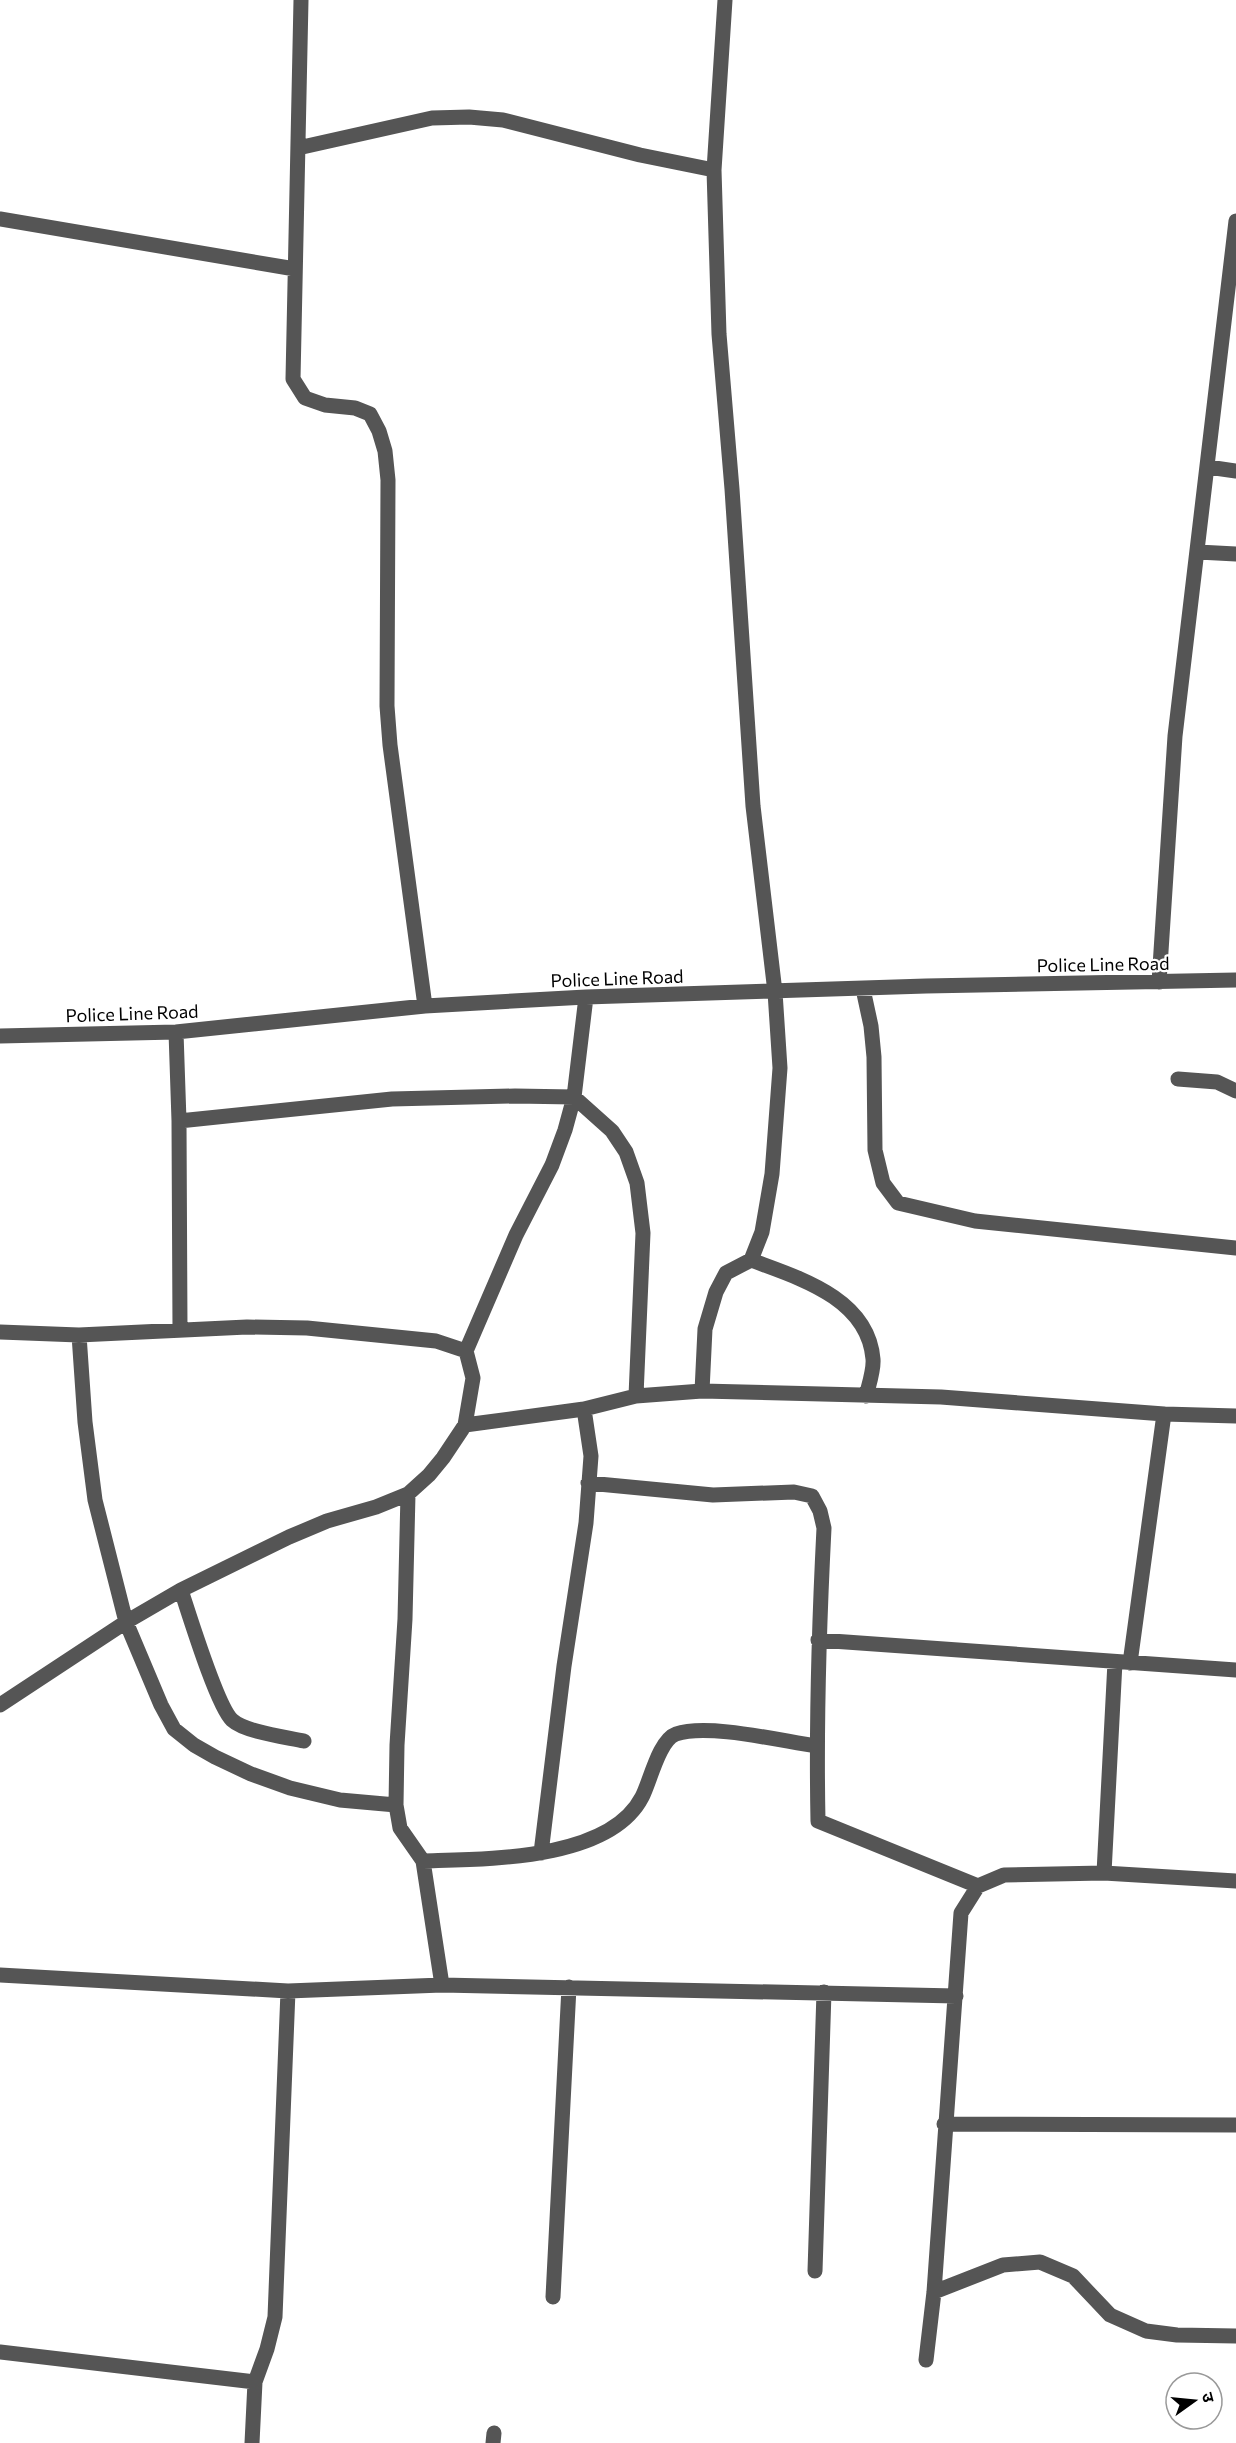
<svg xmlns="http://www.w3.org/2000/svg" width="1236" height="2443" font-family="Commissioner,'Noto Sans Devanagari',sans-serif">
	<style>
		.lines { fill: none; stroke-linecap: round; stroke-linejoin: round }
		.minor { stroke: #555; stroke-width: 15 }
		.labels { text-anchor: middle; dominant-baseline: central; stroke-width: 4.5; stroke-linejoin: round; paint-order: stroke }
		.street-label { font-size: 18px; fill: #000; stroke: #fff }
	</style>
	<rect width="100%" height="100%" fill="#fff"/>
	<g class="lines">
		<path class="minor" d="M301,0L293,379L305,398L325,405L355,408L370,414L379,431L385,451L388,480L387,706L390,745L425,1006
			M298,148L432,118L469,117L503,120L640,155L714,170
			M0,219L295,269
			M1208,467L1236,471
			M1198,552L1236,554
			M1159,982L1175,736L1236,221
			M863,989L871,1026L874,1057L875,1150L883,1183L898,1203L975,1221L1236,1248
			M176,1032L179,1121L180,1330
			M0,1036L176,1032L425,1006L586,997L926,986L1236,980
			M1178,1079L1217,1082L1236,1091
			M179,1121L392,1099L515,1096L574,1097L612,1131L626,1152L637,1183L643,1233L636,1396
			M751,1260C799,1278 868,1298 873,1359C874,1370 869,1384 866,1396
			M0,1332L79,1335L247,1327L307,1328L436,1341L466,1351L473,1378L465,1425L443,1458L429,1475L408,1494L376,1507L327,1521L289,1537L181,1590L126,1622L0,1705
			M79,1335L85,1422L95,1500L126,1622L161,1705L174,1729L194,1745L215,1757L251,1774L290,1788L340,1800L396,1805
			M466,1351L516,1235L552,1165L565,1130L574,1097L586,997
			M702,1391L705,1329L716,1292L726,1273L751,1260L762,1232L772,1174L780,1068L775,992L753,806L732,489L719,334L714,170L725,0
			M465,1425L584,1409L636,1396L702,1391L941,1397L1164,1414L1236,1416
			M588,1483L713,1495L794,1492L812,1496L820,1511L824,1528C819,1626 816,1723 818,1821L978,1886
			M408,1494L405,1619L397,1745L396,1805L400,1828L423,1861L442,1985
			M181,1590C189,1614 217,1706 232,1720C245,1732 286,1737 304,1741
			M818,1640L1236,1670
			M1130,1663L1164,1414
			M541,1853L564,1666L586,1523L591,1456L584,1409
			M423,1861C484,1859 609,1861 642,1797C650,1782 659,1740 676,1734C708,1723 781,1741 816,1746
			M1104,1873L1115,1662
			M0,1975L288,1991L442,1985L956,1996
			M944,2124L1236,2125
			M815,2271L824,1992
			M934,2292L1003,2265L1040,2262L1073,2276L1110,2315L1146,2331L1177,2335L1236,2336
			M553,2297L569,1987
			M0,2352L255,2382
			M926,2360L934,2292L961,1913L978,1886L1004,1875L1104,1873L1236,1881
			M252,2443L255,2382L267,2349L275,2317L288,1991
			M493,2443L494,2433"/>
	</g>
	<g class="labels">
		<g class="street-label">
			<text transform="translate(1103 964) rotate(-1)">Police Line Road</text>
			<text transform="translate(617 978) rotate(-2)">Police Line Road</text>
			<text transform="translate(132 1013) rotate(-2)">Police Line Road</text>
		</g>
	</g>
	<g transform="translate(1194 2401) rotate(75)"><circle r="28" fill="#ffffff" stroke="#999999" stroke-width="1.5"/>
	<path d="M0-4.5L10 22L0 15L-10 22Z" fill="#000000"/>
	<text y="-9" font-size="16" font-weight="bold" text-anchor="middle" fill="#000000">उ</text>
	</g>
</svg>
